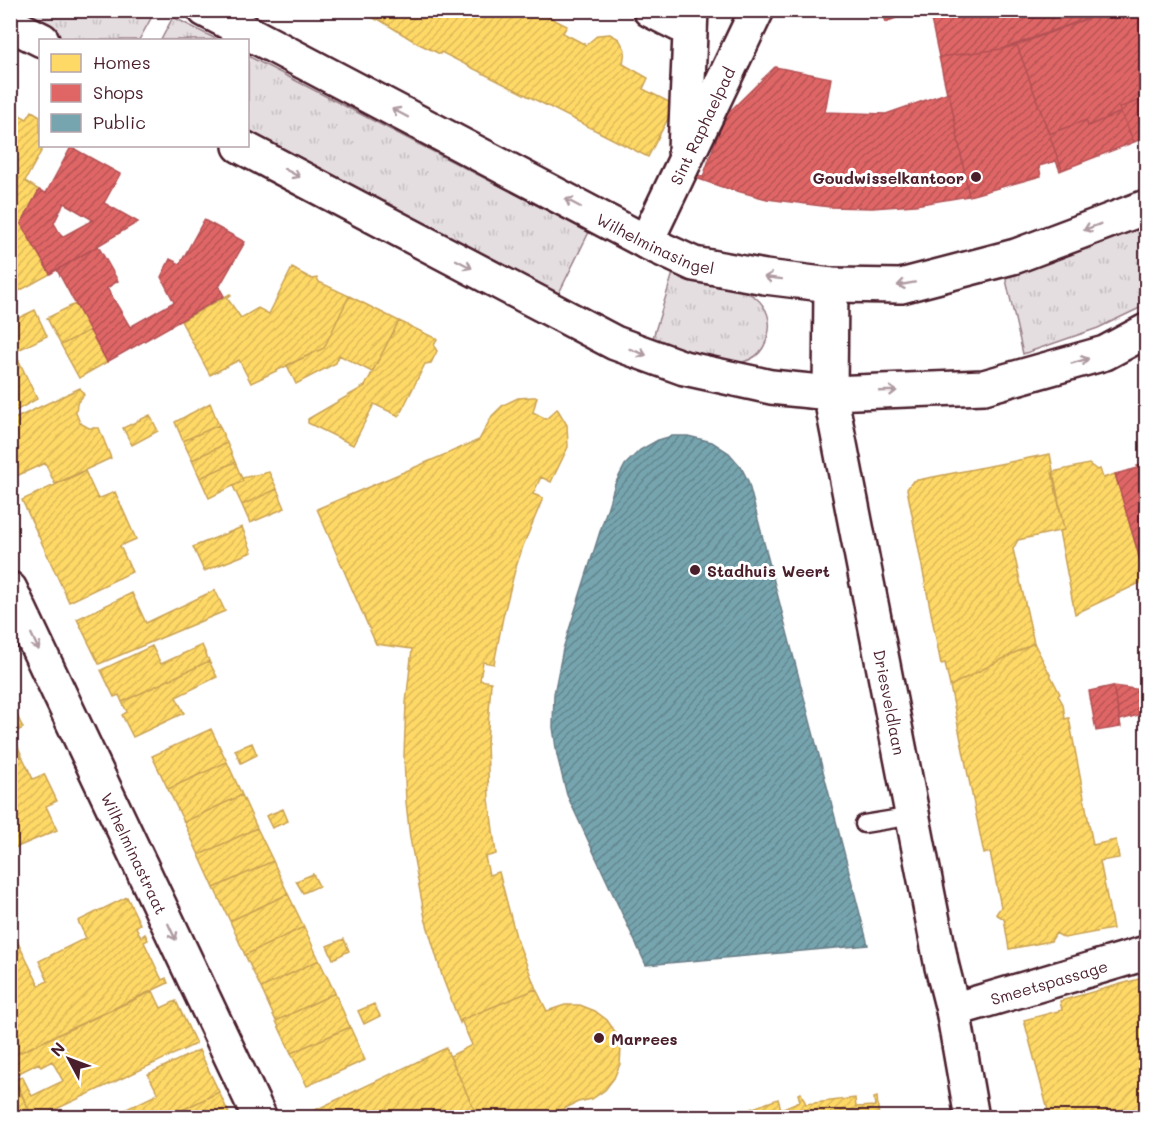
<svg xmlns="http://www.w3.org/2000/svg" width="1157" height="1128" font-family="Mali,sans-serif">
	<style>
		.grass { fill: url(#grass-tufts); stroke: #987e86; stroke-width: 1.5 }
		.homes { fill: url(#homes-hatch); stroke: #c9a154; stroke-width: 1.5 }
		.shops { fill: url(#shops-hatch); stroke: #b35154; stroke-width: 1.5; fill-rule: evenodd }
		.public { fill: url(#public-hatch); stroke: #697d87; stroke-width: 1.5 }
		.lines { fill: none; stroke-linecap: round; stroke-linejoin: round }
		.lane-casing { stroke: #4a1f2b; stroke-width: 21 }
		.street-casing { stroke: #4a1f2b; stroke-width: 38 }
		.secondary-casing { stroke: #4a1f2b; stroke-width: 38 }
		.lane { stroke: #fff; stroke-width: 16 }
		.street { stroke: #fff; stroke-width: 33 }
		.secondary { stroke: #fff; stroke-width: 33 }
		.oneway { stroke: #ae9aa0 }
		.poi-dot { fill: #4a1f2b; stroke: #fff; stroke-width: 2 }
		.labels { text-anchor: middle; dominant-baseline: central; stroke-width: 6; stroke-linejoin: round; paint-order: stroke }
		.street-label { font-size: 16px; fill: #4a1f2b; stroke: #fff }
		.poi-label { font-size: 16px; font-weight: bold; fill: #4a1f2b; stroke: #fff; text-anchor: start }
	</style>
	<defs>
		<pattern id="grass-tufts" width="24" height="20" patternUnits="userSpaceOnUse" patternTransform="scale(1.5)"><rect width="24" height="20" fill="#e5dee0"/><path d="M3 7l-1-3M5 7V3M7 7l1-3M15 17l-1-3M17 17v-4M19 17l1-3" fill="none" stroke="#c6bec0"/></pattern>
		<pattern id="homes-hatch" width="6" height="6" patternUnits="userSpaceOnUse" patternTransform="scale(1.5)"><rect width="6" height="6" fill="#ffd966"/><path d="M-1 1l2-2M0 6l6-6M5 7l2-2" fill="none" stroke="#dcba59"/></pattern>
		<pattern id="shops-hatch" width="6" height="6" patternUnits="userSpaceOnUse" patternTransform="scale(1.5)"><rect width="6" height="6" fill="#e06666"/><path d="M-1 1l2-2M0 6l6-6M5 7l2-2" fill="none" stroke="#b85354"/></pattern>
		<pattern id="public-hatch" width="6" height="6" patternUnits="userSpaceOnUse" patternTransform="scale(1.5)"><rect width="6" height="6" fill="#76a5af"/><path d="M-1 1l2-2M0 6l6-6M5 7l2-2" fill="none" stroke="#63868f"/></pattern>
	</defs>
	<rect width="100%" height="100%" fill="#fff"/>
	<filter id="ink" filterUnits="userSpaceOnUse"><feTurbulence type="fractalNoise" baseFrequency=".0167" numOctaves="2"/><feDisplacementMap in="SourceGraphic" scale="12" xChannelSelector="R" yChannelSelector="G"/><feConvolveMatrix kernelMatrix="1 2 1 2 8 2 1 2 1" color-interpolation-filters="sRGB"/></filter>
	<g filter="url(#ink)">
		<path class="grass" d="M10,11H155L139,40H61L11,13Z
			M173,17L218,40H161Z
			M248,56L589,232L557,297L248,137Z
			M1146,225V305L1098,328L1023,354L1004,271Z
			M673,273C697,283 736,281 756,298C767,307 772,321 768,335C756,388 684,352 652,341Z"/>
		<path class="homes" d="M359,10H382L377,20Z
			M382,10H519L533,17L537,11L567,26L563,33L586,45L598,35L610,34L619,39L625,50L623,64L648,78L643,89L675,105L648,157L441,52L440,54L417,43L378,19Z
			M10,110L27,119L32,111L40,116V146H44L25,181L39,190L21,224L50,274L10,296Z
			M292,268L312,279L317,278L319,282L349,296L324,348L251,383L239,360L210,375L181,321L230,294L231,295L227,298L241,318L258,308L269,314Z
			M349,296L399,321L372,372L339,355L336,363L296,384L287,365L324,348Z
			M75,304L90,330L61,345L47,318Z
			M35,310L47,336L14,352L20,363L10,367V322Z
			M399,321L437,339L434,346L437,351L431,363L425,364L399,416L374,404L353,445L308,423V419L365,386Z
			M90,330L107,362L79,378L61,345Z
			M20,363L37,399L10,414V367Z
			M80,388L84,395L77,403L76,413L80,423L89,428H99L111,458L55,484L45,463L12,478L10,421Z
			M533,397H537L533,412L546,419L557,409L558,410L567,425L568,447L551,482L541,477L533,494L543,498L523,546L515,570L503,617L494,664L483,662L480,680L491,682L487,743L489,799L496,854L485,857L489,875L499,872L516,937L536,989L461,1020L460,1023L443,979L425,918L410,838L406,802L404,756L406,703L412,649L376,644L317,509L479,440L492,416L503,405L518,398Z
			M210,403L219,425L183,441L175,422Z
			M150,415L158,431L132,445L123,428Z
			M219,425L227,443L192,460L183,441Z
			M227,443L235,462L200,478L192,460Z
			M1050,454L1064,530L1018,540L1013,549L1034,643L950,686L945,663L941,664L938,649L907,489L913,481Z
			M235,462L243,481L209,498L200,478Z
			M1089,464L1097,470L1100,469L1103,478L1115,474L1146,580L1075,614L1059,531L1064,530L1052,472Z
			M85,471L98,499L115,492L136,539L120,546L132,572L69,602L22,500Z
			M269,472L277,489L242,505L233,486L243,481L242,478Z
			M277,489L285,508L250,523L242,505Z
			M242,527L252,552L204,571L193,547Z
			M215,590L225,611L99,664L77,619L132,593L146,623Z
			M1034,643L1060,694L1058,695L1063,704L1065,719L1069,718L1093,845L1116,840L1119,858L1100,861L1113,929L1064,938L1056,933L1051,941L1009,949L1004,919L996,914L1001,907L990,852L984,854L950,686Z
			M202,645L209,661L122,702L119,695L114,697L101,670L152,646L161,664Z
			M209,661L217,677L176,697L184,713L133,737L122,715L127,712L122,702Z
			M10,701L23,728L12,734L22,756L10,762Z
			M211,729L227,762L168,789L152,756Z
			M252,743L257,755L241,763L235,750Z
			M22,756L33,779L44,774L57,801L46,806L57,830L10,850V762Z
			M227,762L242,795L184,822L168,789Z
			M242,795L257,828L199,855L184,822Z
			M283,809L288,821L272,828L266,816Z
			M257,828L273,861L214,888L199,855Z
			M273,861L288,894L230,921L214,888Z
			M313,874L319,886L303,893L296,881Z
			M288,894L304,927L245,955L230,921Z
			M127,897L140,924L136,927L141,937L145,934L148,940L144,942L162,980L166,978L168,983L10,1057V927L39,985L48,981L39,961L86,938L78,921Z
			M304,927L319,960L261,988L245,955Z
			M344,939L349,951L333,959L327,946Z
			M319,960L335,993L276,1021L261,988Z
			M1146,977V1118H1050L1024,1020L1062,1010L1060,1001Z
			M536,989L547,1011L565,1005H580L595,1011L607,1020L616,1033L621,1048L620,1064L614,1078L605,1090L592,1099L578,1102L545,1118H478L450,1056L472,1045L461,1020Z
			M153,991L161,1008L176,1001L196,1044L37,1118H33L15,1080L22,1076L32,1096L63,1081L52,1061L41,1067L39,1063L13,1076L10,1071V1057Z
			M335,993L350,1027L291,1053L276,1021Z
			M374,1004L380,1016L364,1024L358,1011Z
			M350,1027L365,1060L307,1086L291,1053Z
			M446,1048L478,1118H314L311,1112Z
			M199,1050L219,1092L166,1118H108L158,1094L148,1074Z
			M10,1071L14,1080L33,1118H10Z
			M219,1092L231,1118H166Z
			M801,1093L806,1104L855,1098L856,1107L875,1106L874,1098L877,1097L879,1118H747L745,1111L778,1099L781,1109L800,1101L798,1094Z"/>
		<path class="shops" d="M882,10H916L886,22Z
			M929,10H1110L1002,49L939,57Z
			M1110,10H1146V98L1119,108L1121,112L1088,126L1086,120L1049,134L1017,45Z
			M1017,45L1062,170L1060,171L1056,161L1039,166L1041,176L969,196L949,92L947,93L939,57L1002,49Z
			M775,67L831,78L825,112L886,114L949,92L969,196L915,205L872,208L830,207L767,199L722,187L696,178L698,175L703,177L724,117Z
			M1146,98V137L1134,142L1119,108Z
			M1121,112L1134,142L1062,170L1049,134L1086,120L1088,126Z
			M71,147L120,174L104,203L138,222L50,274L21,224L39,190L46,193ZM64,203L93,220L62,237L54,223Z
			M204,220L245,242L219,287L224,296L107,362L57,270L98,246L118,281L107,288L130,327L174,302L161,277L170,259L180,264Z
			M1146,464V580L1115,474L1138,468L1137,466Z
			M1146,668V713L1120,720L1113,686L1142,690L1143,679L1139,672Z
			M1113,686L1121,727L1096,731L1089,691Z"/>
		<path class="public" d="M672,436H688L712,442L729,453L741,467L748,481L868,945L646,965L567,795L557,755L553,727L554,694L563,649L615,484L625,465L640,450L658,440Z"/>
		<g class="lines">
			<defs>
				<path id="lane" d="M864,824L913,816"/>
				<g id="street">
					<path d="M650,10L690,30"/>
					<path d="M685,151L691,10"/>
					<path id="s1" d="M646,242L757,10"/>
					<path id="s2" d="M10,589L260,1118"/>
					<path id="s3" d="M953,1010L1146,953"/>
				</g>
				<g id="secondary">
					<path id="s4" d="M205,10L646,242L694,264L765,277L831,285L901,286L1016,256L1146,207"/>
					<path d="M10,24L42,40"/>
					<path d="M240,146L615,343L684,368L771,387L830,393L984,387L1105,353L1146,331"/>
					<path id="s5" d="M831,285L830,393L942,967L953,1010L972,1118"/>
				</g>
			</defs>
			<use href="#lane" class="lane-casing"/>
			<use href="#street" class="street-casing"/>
			<use href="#secondary" class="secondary-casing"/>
			<use href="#lane" class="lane"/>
			<use href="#street" class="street"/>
			<use href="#secondary" class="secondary"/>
		</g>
		<defs><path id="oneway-shaft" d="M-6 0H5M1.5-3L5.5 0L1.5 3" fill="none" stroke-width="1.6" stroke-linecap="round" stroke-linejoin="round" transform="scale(1.5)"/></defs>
		<g class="oneway">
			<use href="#oneway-shaft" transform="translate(400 113) rotate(-152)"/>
			<use href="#oneway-shaft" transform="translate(292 173) rotate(28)"/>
			<use href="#oneway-shaft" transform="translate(573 203) rotate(-152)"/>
			<use href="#oneway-shaft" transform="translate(1092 227) rotate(159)"/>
			<use href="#oneway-shaft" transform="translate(464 264) rotate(28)"/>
			<use href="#oneway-shaft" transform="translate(773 278) rotate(-173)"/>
			<use href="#oneway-shaft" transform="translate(906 284) rotate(170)"/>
			<use href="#oneway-shaft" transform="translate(638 352) rotate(20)"/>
			<use href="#oneway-shaft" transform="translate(1080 361) rotate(-16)"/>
			<use href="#oneway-shaft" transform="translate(888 391) rotate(-2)"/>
			<use href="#oneway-shaft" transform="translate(35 642) rotate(65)"/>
			<use href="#oneway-shaft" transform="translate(172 932) rotate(65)"/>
		</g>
	</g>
	<g class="poi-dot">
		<circle cx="976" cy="177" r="6"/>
		<circle cx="695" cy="570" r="6"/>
		<circle cx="599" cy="1038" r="6"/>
	</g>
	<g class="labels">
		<g class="street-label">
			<text stroke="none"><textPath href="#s1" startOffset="129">Sint Raphaelpad</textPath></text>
			<text stroke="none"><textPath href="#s4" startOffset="508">Wilhelminasingel</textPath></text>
			<text stroke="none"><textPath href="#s5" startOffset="423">Driesveldlaan</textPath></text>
			<text stroke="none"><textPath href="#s2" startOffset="292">Wilhelminastraat</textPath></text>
			<text stroke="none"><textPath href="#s3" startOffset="100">Smeetspassage</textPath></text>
		</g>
		<g class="poi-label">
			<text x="964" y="177" text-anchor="end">Goudwisselkantoor</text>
			<text x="707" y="570">Stadhuis Weert</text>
			<text x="611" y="1038">Marrees</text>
		</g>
	</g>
	<rect width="1157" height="1128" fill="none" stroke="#fff" stroke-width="36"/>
	<rect x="18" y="18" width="1121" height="1092" fill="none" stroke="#4a1f2b" stroke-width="2" filter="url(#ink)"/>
	<rect x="39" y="39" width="210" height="108" fill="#ffffff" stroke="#b7a5aa" stroke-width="1.5"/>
	<rect x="51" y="54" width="30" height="18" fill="#ffd966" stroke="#b7a5aa" stroke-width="1.5"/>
	<text x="93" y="69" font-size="18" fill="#4a1f2b">Homes</text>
	<rect x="51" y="84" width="30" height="18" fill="#e06666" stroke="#b7a5aa" stroke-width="1.5"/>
	<text x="93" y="99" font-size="18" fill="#4a1f2b">Shops</text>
	<rect x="51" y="114" width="30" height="18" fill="#76a5af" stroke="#b7a5aa" stroke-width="1.5"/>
	<text x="93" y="129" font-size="18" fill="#4a1f2b">Public</text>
	<g transform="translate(69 1059) rotate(311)" stroke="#ffffff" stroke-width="4.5" paint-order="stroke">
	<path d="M0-4.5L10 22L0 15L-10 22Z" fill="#4a1f2b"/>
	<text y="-9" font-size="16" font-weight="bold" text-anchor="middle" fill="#4a1f2b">N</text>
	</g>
</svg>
